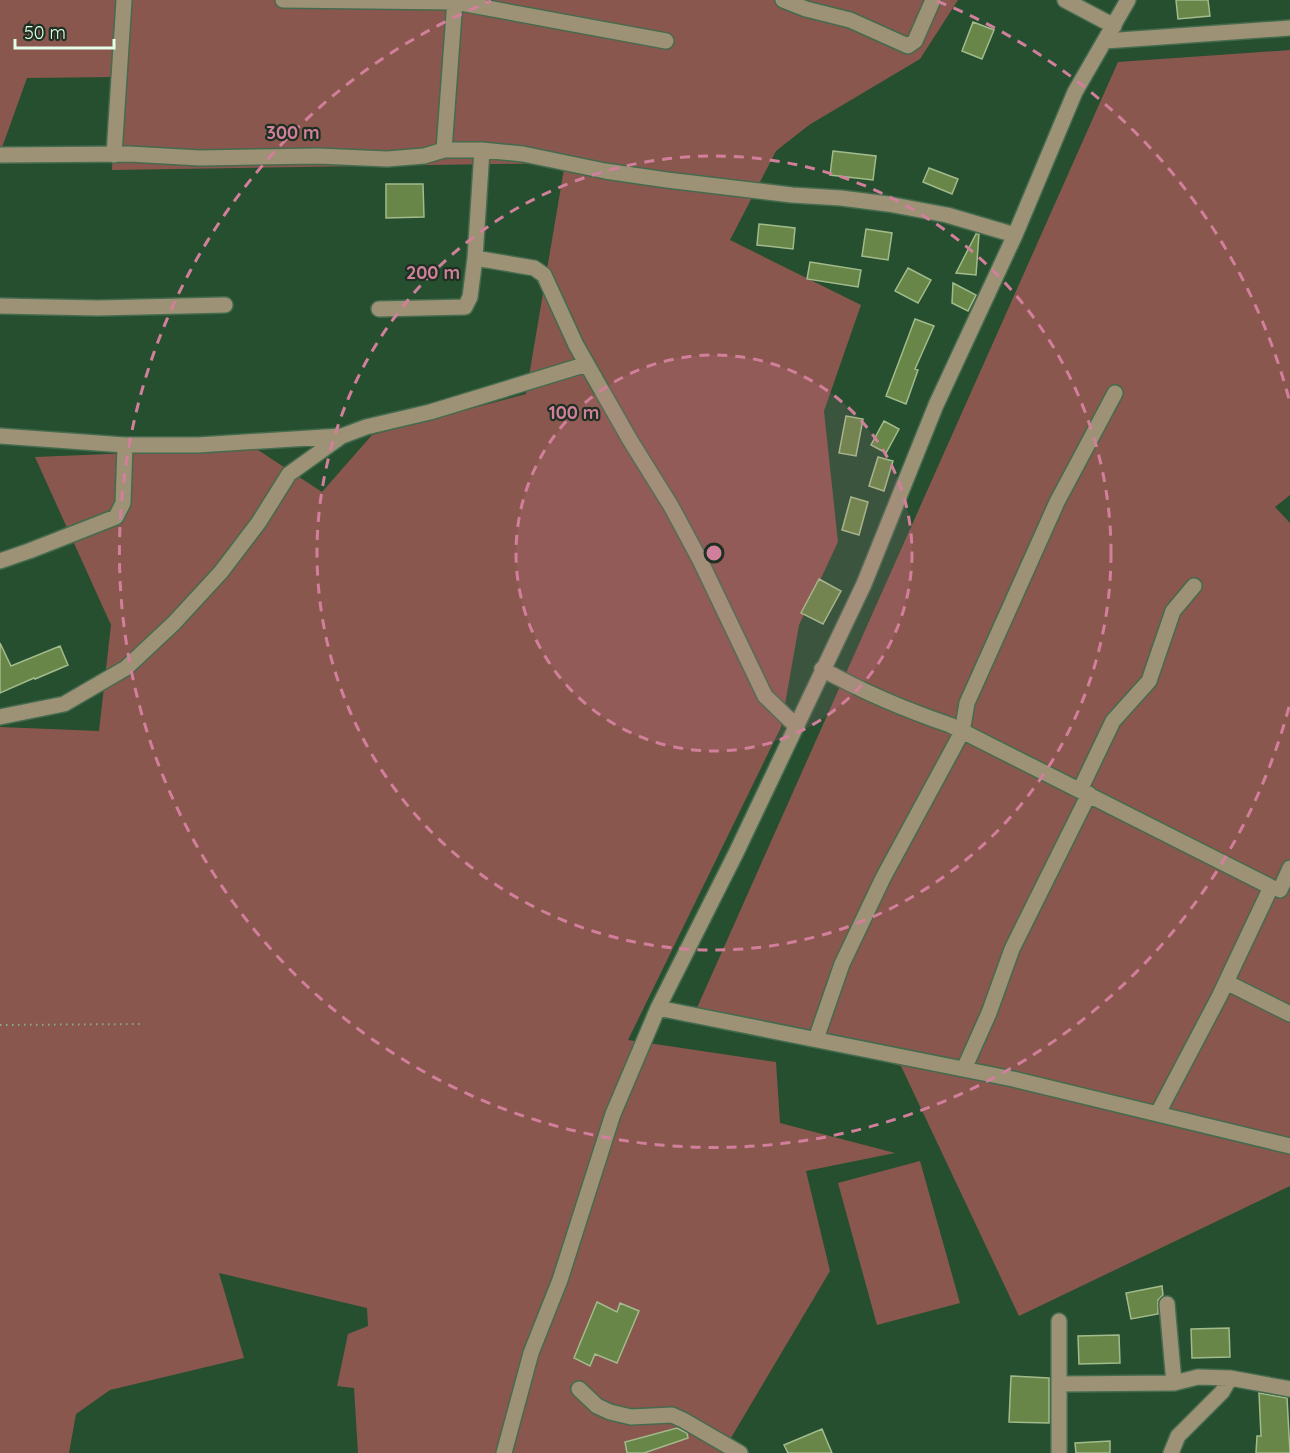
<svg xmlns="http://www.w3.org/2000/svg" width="1290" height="1453" font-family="Quicksand,sans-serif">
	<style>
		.green { fill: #89574e }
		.building { fill: #678647; stroke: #a2bb8c; stroke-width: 1.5 }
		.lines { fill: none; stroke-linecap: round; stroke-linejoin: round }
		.minor-casing { stroke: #456b4e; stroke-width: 18 }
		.path { stroke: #89a990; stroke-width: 2; stroke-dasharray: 1.5 4.5; stroke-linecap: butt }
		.minor { stroke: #9d9275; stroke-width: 15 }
		.ring { fill: none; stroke: #d27f9b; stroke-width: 3; stroke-dasharray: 10 8 }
		.centre { fill: #d27f9b; stroke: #1e3022; stroke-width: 3 }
		.ring-label { font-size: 18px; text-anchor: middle; font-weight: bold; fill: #d27f9b; stroke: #1e3022; stroke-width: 4.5; stroke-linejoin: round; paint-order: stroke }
	</style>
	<rect width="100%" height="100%" fill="#264f30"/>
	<path class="green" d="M0,0H958L920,59L809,125L776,151L730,240L861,305L824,411L838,542L799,625L781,727L628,1040L776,1062L780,1123L895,1153L806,1171L830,1271L722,1453H358L354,1388L337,1386L348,1334L368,1326L367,1308L219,1273L244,1358L110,1390L76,1414L69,1453H0V727L99,731L111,625L35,457L255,448L322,492L372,435L526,394L565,163L112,170L115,77L27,78L0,153Z
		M1290,50V495L1275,507L1290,523V1186L1019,1316L901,1066L696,1010L1118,62Z
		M920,1161L960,1303L877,1325L838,1183Z"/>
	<path class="building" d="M1176,0H1208L1210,16L1178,19Z
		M973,22L994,30L982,59L962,51Z
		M833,151L876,156L873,180L830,175Z
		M929,168L958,179L952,194L923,182Z
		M386,184H423L424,217L386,218Z
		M759,224L795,228L793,249L757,245Z
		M866,229L892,233L888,260L862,256Z
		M976,234H979L976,275L956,273Z
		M810,262L861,270L858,287L807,279Z
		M908,268L931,280L918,303L895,291Z
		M953,283L976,295L968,311L952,303Z
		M915,319L934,326L915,369L918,370L906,404L886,396Z
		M846,416L863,419L856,456L839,453Z
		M884,421L899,429L886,453L871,445Z
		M878,457L893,461L884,491L869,486Z
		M851,497L868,502L859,535L842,530Z
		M819,579L841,591L823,624L801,613Z
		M0,643L11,666L60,646L68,665L35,679L34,678L0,693Z
		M1162,1286L1163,1295L1158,1300V1314L1131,1319L1126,1293Z
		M597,1302L617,1312L620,1303L639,1311L617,1363L595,1354L590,1366L574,1358Z
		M1229,1328L1230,1357L1192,1358L1191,1329Z
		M1119,1335L1120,1363L1079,1364L1078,1336Z
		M1011,1376L1049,1378V1423L1009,1422Z
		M1259,1393L1287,1398L1290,1453H1256L1257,1436H1261Z
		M677,1428L687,1433L688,1438L644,1453H627L625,1442Z
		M822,1429L832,1453H788L784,1445Z
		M1110,1441V1453H1076L1075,1443Z"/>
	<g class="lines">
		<defs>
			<path id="minor" d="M283,0L455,2L666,41
				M783,0L806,9L850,20L908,46L915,41L933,0
				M1065,0L1114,26
				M1105,41L1290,28
				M444,150L455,0
				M482,150L475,258L534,268L544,275L576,345L630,440L671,506L700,560L765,696L795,725
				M0,155L129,154L200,158L318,156L387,159L424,156L444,150H482L523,154L605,171L667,180L792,195L841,198L888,204L947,215L1015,235
				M114,155L124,0
				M0,306L98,308L225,305
				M379,309L465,307L470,297L475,258
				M0,436L125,445H198L341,436
				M0,561L29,551L116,517L123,503L125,445
				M822,669C865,693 903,709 950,725L1271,887L1219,997L1158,1113
				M0,717L64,704L126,668L174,623L221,572L259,522L289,474L342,436L366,427L430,412L587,364
				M1080,790L1113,721L1149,681L1173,611L1194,586
				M1280,890L1290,868
				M1226,982L1290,1014
				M658,1008L1013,1079L1290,1146
				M816,1039L842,964L883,878L962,732L967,703L1057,502L1115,393
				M964,1069L989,1013L1012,949L1089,794
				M1167,1304L1174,1383
				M1059,1384L1174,1383L1198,1377L1230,1378L1290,1389
				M579,1389L597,1406L610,1412L631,1417L672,1415L683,1420L740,1453
				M504,1453L531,1353L560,1280L613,1114L658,1008L736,853L864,584L936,405L1015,235L1075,92L1128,0
				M1059,1453V1321
				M1171,1453L1178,1436L1222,1392L1230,1378"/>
		</defs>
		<use href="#minor" class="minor-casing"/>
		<path class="path" d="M0,1025L144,1024"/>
		<use href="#minor" class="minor"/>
	</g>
	<circle cx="714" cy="553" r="198" fill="#d27f9b" fill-opacity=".12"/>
	<g class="ring">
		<circle cx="714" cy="553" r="198"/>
		<circle cx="714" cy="553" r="397"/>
		<path d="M1289 707A595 595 0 1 1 491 1M937 1A595 595 0 0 1 1289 399"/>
	</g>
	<circle cx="714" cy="553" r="9" class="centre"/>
	<g class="ring-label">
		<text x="293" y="139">300 m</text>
		<text x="433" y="279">200 m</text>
		<text x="574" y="419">100 m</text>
	</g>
	<path d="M15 39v9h99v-9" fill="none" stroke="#e5fce9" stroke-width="3"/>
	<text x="24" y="39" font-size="18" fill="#e5fce9" stroke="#1e3022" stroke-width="4.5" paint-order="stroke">50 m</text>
</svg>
